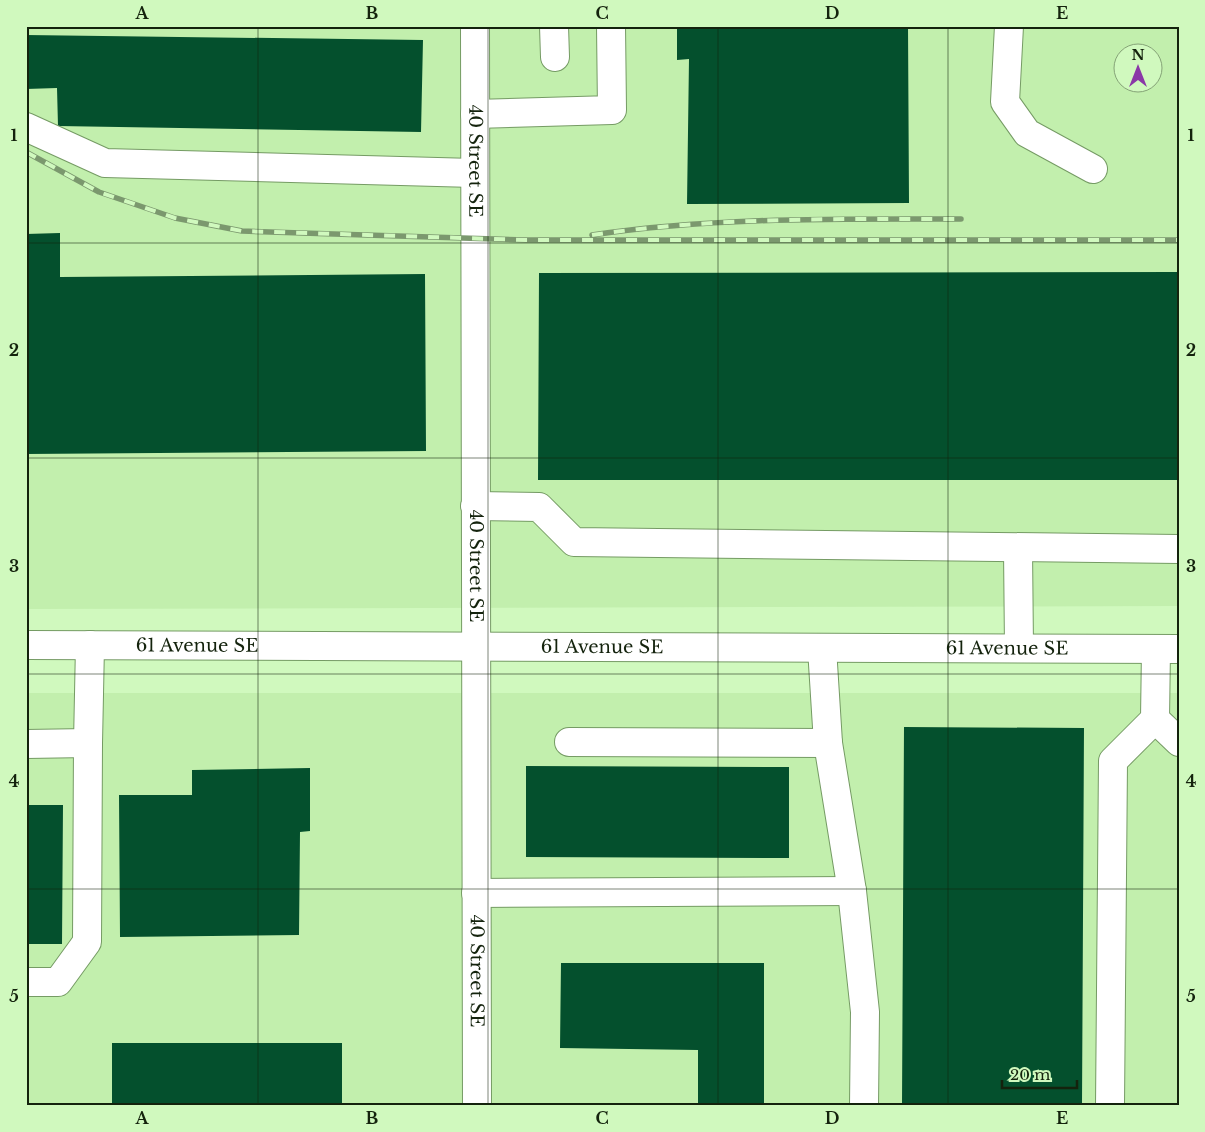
<svg xmlns="http://www.w3.org/2000/svg" width="1205" height="1132" font-family="'Libre Baskerville',serif">
	<style>
		.built { fill: #c2efad; fill-rule: evenodd }
		.building { fill: #04502d }
		.lines { fill: none; stroke-linecap: round; stroke-linejoin: round }
		.minor-casing { stroke: #759b64; stroke-width: 30 }
		.minor { stroke: #fff; stroke-width: 28 }
		.rail-casing { stroke: #7b986e; stroke-width: 5.5 }
		.rail { stroke: #d0f9be; stroke-width: 4; stroke-dasharray: 11; stroke-linecap: butt }
		.grid { fill: none; stroke: #14230d; stroke-width: 1; stroke-opacity: 0.55 }
		.labels { text-anchor: middle; dominant-baseline: central; stroke-width: 5; stroke-linejoin: round; paint-order: stroke }
		.street-label { font-size: 18px; fill: #14230d; stroke: #d0f9be }
		.neatline { fill: none; stroke: #14230d; stroke-width: 2 }
		.grid-label { font-size: 16px; text-anchor: middle; font-weight: bold; fill: #14230d }
	</style>
	<rect width="100%" height="100%" fill="#d0f9be"/>
	<path class="built" d="M26,26H1179V606L26,609ZM1122,52H1152V82H1122Z
		M26,693H1179V1106H26Z"/>
	<path class="building" d="M677,26H908L909,203L687,204L689,59L677,60Z
		M26,35L423,40L421,132L58,126L57,88L26,89Z
		M60,233V277L425,274L426,451L26,454V234Z
		M1179,272V480H538L539,273Z
		M904,727L1084,728L1082,1106H902Z
		M526,766L789,767V858L526,857Z
		M310,768V831L300,832L299,935L120,937L119,795H192V770Z
		M26,805H63L62,944H26Z
		M561,963H764V1106H698V1050L560,1048Z
		M112,1043H342V1106H112Z"/>
	<g class="lines">
		<defs>
			<g id="minor">
				<path id="s1" d="M475,26L477,1106"/>
				<path d="M554,26L555,57"/>
				<path d="M1009,26L1005,102L1027,133L1093,169"/>
				<path d="M475,114L612,110L611,26"/>
				<path d="M26,127L105,163L474,173"/>
				<path d="M475,506L539,507L574,542L1179,549"/>
				<path d="M1018,549L1019,648"/>
				<path id="s2" d="M26,645L1179,649"/>
				<path d="M822,648L828,743L852,891L865,1012L864,1106"/>
				<path d="M1155,719L1179,742"/>
				<path d="M569,742L828,743"/>
				<path d="M26,744L88,743L90,645"/>
				<path d="M476,893L852,891"/>
				<path d="M26,982H58L87,942L88,743"/>
				<path d="M1110,1106L1113,761L1155,719L1156,649"/>
			</g>
		</defs>
		<use href="#minor" class="minor-casing"/>
		<use href="#minor" class="minor"/>
		<defs>
			<path id="rail" d="M26,152L99,192L175,218L242,231L526,240H1179
				M592,235C714,217 837,219 961,219"/>
		</defs>
		<use href="#rail" class="rail-casing"/>
		<use href="#rail" class="rail"/>
	</g>
	<path class="grid" d="M258,26V1106M488,26V1106M718,26V1106M948,26V1106M26,243H1179M26,458H1179M26,674H1179M26,889H1179"/>
	<g class="labels">
		<g class="street-label">
			<text stroke="none"><textPath href="#s1" startOffset="135">40 Street SE</textPath></text>
			<text stroke="none"><textPath href="#s1" startOffset="540">40 Street SE</textPath></text>
			<text stroke="none"><textPath href="#s2" startOffset="171">61 Avenue SE</textPath></text>
			<text stroke="none"><textPath href="#s2" startOffset="576">61 Avenue SE</textPath></text>
			<text stroke="none"><textPath href="#s2" startOffset="981">61 Avenue SE</textPath></text>
			<text stroke="none"><textPath href="#s1" startOffset="945">40 Street SE</textPath></text>
		</g>
	</g>
	<rect width="1205" height="1132" fill="none" stroke="#d0f9be" stroke-width="55"/>
	<g transform="translate(1138 68)"><circle r="24" fill="#d0f9be" stroke="#85a377"/>
	<path d="M0-4L9 19L0 12L-9 19Z" fill="#8a38a7"/>
	<text y="-8" font-size="14" font-weight="bold" text-anchor="middle" fill="#14230d">N</text>
	</g>
	<path d="M1002 1080v8h75v-8" fill="none" stroke="#14230d" stroke-width="2.5"/>
	<text x="1010" y="1080" font-size="15" fill="#14230d" stroke="#d0f9be" stroke-width="4" paint-order="stroke">20 m</text>
	<rect x="28" y="28" width="1150" height="1076" class="neatline"/>
	<g class="grid-label">
		<text x="142" y="19">A</text>
		<text x="372" y="19">B</text>
		<text x="602" y="19">C</text>
		<text x="832" y="19">D</text>
		<text x="1062" y="19">E</text>
		<text x="14" y="141">1</text>
		<text x="1191" y="141">1</text>
		<text x="14" y="356">2</text>
		<text x="1191" y="356">2</text>
		<text x="14" y="572">3</text>
		<text x="1191" y="572">3</text>
		<text x="14" y="787">4</text>
		<text x="1191" y="787">4</text>
		<text x="14" y="1002">5</text>
		<text x="1191" y="1002">5</text>
		<text x="142" y="1124">A</text>
		<text x="372" y="1124">B</text>
		<text x="602" y="1124">C</text>
		<text x="832" y="1124">D</text>
		<text x="1062" y="1124">E</text>
	</g>
</svg>
